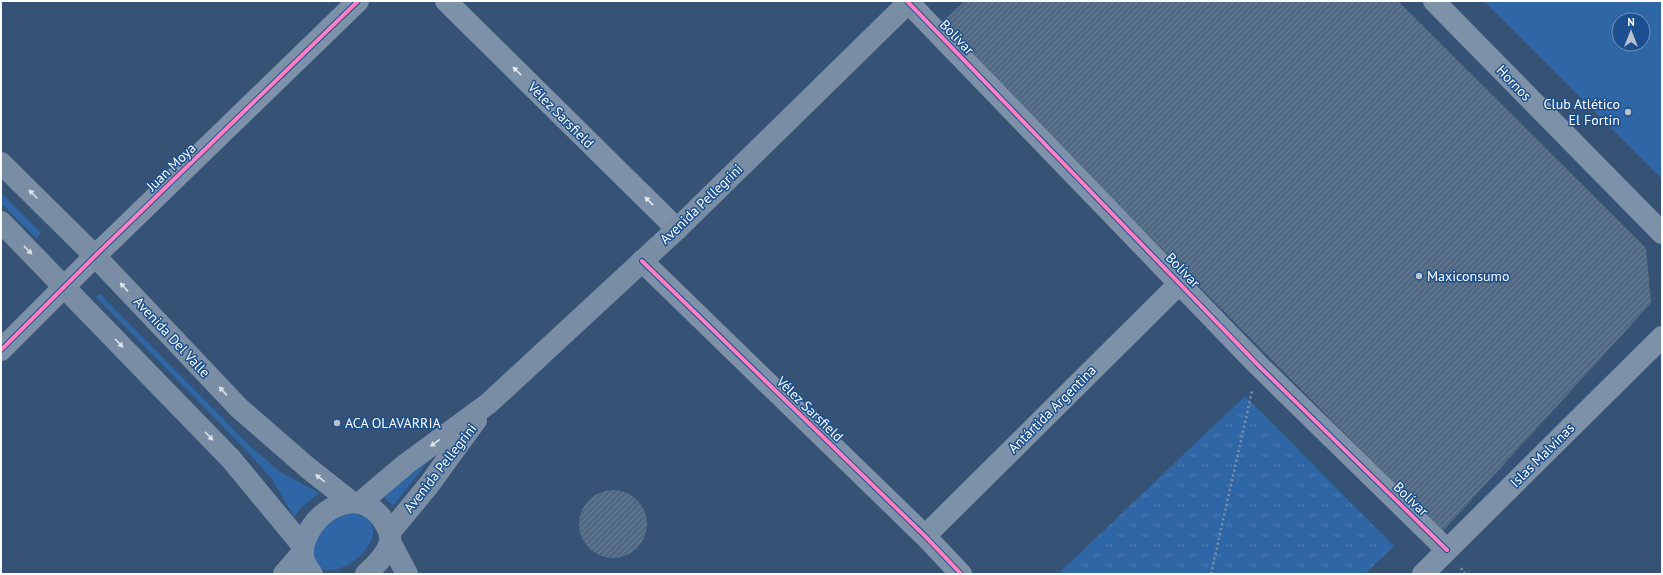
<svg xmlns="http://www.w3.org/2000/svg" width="1663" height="575" font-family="'PT Sans',sans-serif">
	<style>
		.grass { fill: #2f66a5; fill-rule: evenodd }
		.park { fill: url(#park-tufts) }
		.building { fill: url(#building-hatch) }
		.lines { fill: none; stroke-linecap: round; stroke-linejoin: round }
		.path { stroke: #7d92a8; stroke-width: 2.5; stroke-dasharray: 2 3; stroke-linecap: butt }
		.minor { stroke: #7d92a8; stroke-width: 22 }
		.secondary { stroke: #798da4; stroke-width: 22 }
		.cycleway-casing { stroke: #1b4f8f; stroke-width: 6 }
		.cycleway { stroke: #ff80c0; stroke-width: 4 }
		.oneway { fill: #e5e9ee }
		.oneway2 { fill: #dee2e8 }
		.poi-dot { fill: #b9c2ce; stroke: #1b4f8f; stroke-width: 1.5 }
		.labels { text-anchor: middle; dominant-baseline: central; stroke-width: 3; stroke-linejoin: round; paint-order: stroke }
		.street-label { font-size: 14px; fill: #fff; stroke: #1b4f8f }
		.poi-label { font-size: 14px; fill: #fff; stroke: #1b4f8f; text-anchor: start }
	</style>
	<defs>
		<pattern id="park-tufts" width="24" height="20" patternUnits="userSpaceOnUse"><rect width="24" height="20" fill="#2f66a5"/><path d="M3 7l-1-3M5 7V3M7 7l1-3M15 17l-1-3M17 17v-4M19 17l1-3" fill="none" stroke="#4e7db2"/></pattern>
		<pattern id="building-hatch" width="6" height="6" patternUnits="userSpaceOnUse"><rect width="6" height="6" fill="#526984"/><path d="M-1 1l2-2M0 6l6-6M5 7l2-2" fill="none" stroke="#6c8096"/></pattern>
	</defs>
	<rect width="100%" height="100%" fill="#365274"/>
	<path class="grass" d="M1484,1H1662V179ZM1619,20H1643V44H1619Z
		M1,193L41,233L36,238L1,203Z
		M100,294L250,446L279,471L319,493L302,507L294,517L272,479L247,451L96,297Z
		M429,460L393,506L384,497Z
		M345,513C404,515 358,575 325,570C321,568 315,563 314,559C308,539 327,519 345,513Z"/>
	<path class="park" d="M1245,396L1394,546L1365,574H1058Z"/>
	<path class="building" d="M965,1H1398L1646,248L1651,303L1442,532L940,24Z
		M579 524a34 34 0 1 1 68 0a34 34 0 1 1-68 0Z"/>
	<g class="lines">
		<path class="path" d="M1461,568L1465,574
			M1211,574L1252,391"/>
		<path class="minor" d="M446,1L677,229
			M907,1L1258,365L1447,550
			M1434,1L1662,233
			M642,261L925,536L961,574
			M1,350L95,256L358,1
			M925,536L1180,283
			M1423,574L1662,337"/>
		<path class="secondary" d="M1,163L95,256L239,408L308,468L351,502
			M1,222L231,459L303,546
			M360,503L406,464L489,403L677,229L910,1
			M390,532L428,486L476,420
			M390,542L407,574
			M284,574L303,552
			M312,574C302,562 300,552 306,538C320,503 365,486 386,525C389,530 391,536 390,542C387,554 375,566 366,574"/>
		<defs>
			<path id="cycleway" d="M907,1L1258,365L1447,550
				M642,261L925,536L961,574
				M1,350L95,256L358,1"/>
		</defs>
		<use href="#cycleway" class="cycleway-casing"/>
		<use href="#cycleway" class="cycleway"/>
	</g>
	<defs><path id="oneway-solid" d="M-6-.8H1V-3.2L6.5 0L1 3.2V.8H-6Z"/></defs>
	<g class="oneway">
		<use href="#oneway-solid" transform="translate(517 71) rotate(-135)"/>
		<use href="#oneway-solid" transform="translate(649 201) rotate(-135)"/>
	</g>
	<g class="oneway2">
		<use href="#oneway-solid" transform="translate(33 194) rotate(-135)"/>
		<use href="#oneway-solid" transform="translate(28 250) rotate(46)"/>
		<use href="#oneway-solid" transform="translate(124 287) rotate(-133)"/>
		<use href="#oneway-solid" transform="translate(119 343) rotate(46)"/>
		<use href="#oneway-solid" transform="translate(223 391) rotate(-133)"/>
		<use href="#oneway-solid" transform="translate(209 436) rotate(46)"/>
		<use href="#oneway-solid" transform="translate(435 443) rotate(144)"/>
		<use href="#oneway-solid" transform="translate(320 478) rotate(-141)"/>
	</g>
	<g class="poi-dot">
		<circle cx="1628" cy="112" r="4"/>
		<circle cx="1419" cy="276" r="4"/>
		<circle cx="337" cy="423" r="4"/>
	</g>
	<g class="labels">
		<g class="street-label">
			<text transform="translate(957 37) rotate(46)">Bolívar</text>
			<text transform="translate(1514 83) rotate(46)">Hornos</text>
			<text transform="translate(561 115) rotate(45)">Vélez Sarsfield</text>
			<text transform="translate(171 167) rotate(-44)">Juan Moya</text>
			<text transform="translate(701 204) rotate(-44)">Avenida Pellegrini</text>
			<text transform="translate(1183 270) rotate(46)">Bolívar</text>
			<text transform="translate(172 337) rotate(47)">Avenida Del Valle</text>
			<text transform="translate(810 409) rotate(44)">Vélez Sarsfield</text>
			<text transform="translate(1052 409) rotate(-45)">Antártida Argentina</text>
			<text transform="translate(1542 455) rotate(-45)">Islas Malvinas</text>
			<text transform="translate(440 468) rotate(-52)">Avenida Pellegrini</text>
			<text transform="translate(1411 499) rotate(44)">Bolívar</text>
		</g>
		<g class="poi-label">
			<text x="1620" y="104" text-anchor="end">Club Atlético<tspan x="1620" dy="16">El Fortín</tspan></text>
			<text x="1427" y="276">Maxiconsumo</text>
			<text x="345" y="423">ACA OLAVARRIA</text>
		</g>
	</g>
	<rect width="1663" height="575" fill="none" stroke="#ffffff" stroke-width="4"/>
	<g transform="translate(1631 32)"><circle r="19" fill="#1b4f8f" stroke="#7695bc"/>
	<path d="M0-3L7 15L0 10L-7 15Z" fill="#b9c2ce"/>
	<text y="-6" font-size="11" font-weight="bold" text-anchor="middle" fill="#ffffff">N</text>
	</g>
</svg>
